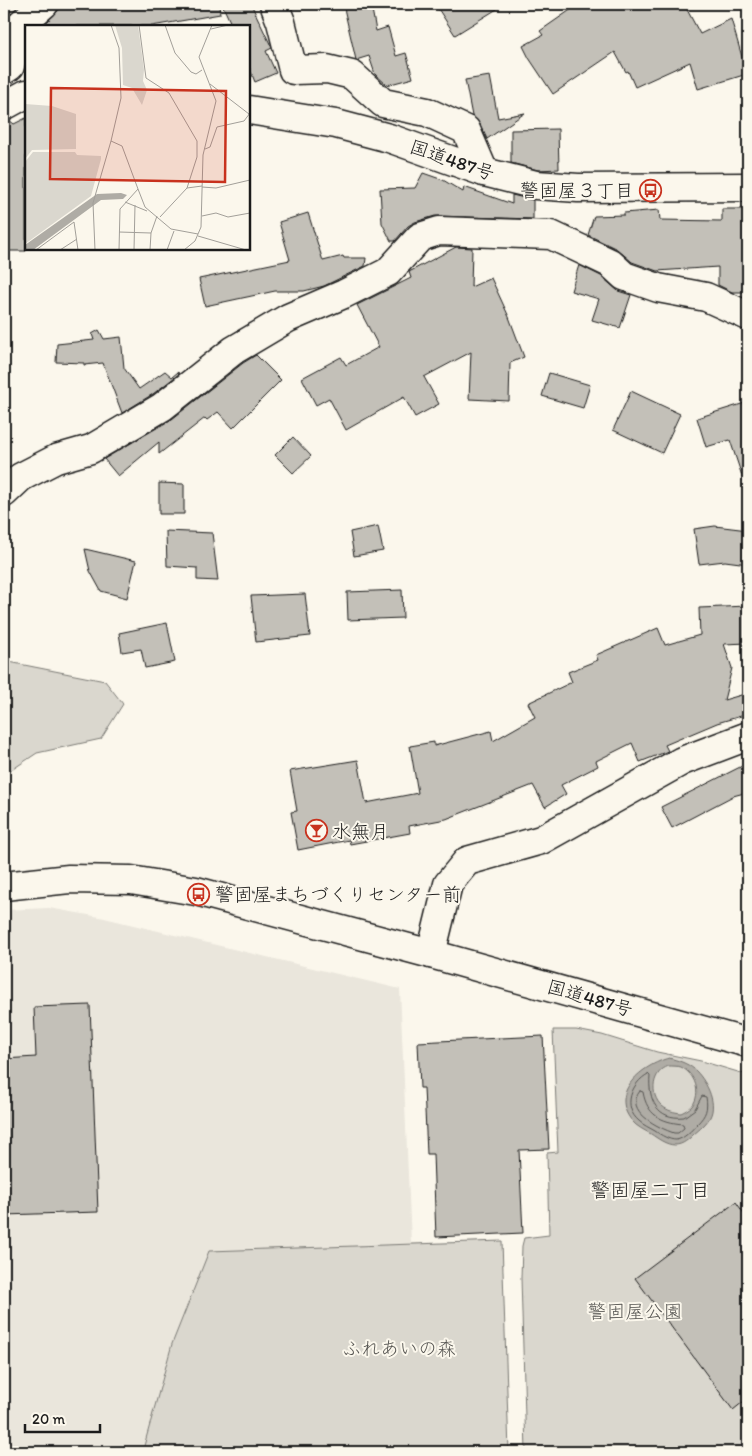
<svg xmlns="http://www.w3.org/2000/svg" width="752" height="1456" font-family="Itim,'Klee One',sans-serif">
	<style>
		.built { fill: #eae6dc }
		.green { fill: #dad7ce; stroke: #7b7a75 }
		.water { fill: #afaca5; stroke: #74726e; fill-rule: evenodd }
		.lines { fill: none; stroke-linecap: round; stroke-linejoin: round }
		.shore { stroke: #575653; stroke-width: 1 }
		.building { fill: #c3c0b8; stroke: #1c1c1c }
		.minor-casing { stroke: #1c1c1c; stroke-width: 31 }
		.highway-casing { stroke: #1c1c1c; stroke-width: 31 }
		.minor { stroke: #fbf7ec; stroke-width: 28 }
		.highway { stroke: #fbf7ec; stroke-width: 28 }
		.labels { text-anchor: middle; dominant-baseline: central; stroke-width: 4; stroke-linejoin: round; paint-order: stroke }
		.street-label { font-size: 19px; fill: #1c1c1c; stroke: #fbf7ec }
		.poi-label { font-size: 19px; fill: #1c1c1c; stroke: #fbf7ec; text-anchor: start }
		.park-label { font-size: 19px; fill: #555451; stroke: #fbf7ec }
		.neighbourhood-label { font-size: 20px; fill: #1c1c1c; stroke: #fbf7ec }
		.inset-road { fill: none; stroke: #a29f99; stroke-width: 1 }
		.view { fill: #c8321e; fill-opacity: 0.15; stroke: #c8321e; stroke-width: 2.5 }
		.inset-edge { fill: none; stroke: #1c1c1c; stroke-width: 2.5 }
	</style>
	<rect width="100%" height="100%" fill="#fbf7ec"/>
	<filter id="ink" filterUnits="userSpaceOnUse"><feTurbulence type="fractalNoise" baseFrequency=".02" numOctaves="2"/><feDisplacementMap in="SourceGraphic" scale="10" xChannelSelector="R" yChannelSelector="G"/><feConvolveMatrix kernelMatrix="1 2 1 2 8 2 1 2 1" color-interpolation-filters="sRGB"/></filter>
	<g filter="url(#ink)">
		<path class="built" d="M49,908L100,917L400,989L411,1243L502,1241L509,1452H4V910Z"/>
		<path class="green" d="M4,661L105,681L123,704L101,739L37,753L4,775Z
			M553,1030H576L602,1035L657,1052L701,1061L748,1075V1452H526L521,1278L522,1246L524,1238L549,1235L547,1153L558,1152Z
			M502,1241L509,1452H144V1446L172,1344L209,1251Z"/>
		<path class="water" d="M669,1058C677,1060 687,1063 694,1069C705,1079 718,1102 710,1117C707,1123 699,1130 694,1134C689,1139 683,1145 675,1145C666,1145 657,1138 651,1134C644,1130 637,1127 632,1121C608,1092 643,1065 669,1058ZM669,1066C672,1066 678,1066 681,1067C695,1074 702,1093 692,1106C689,1109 685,1111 681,1113C674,1112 668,1111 662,1106C649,1095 652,1071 669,1066Z"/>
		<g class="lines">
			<path class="shore" d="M648,1074L650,1076C648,1100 657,1120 684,1117L695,1109L702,1096L706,1097C708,1109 706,1115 697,1124C692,1130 684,1139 676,1140C669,1140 661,1135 655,1131C650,1128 643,1125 639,1121C622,1107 631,1083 648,1074Z
				M640,1091L643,1092C647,1115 661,1122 683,1124L684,1128L678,1133H674C659,1128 623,1111 640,1091Z"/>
		</g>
		<path class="building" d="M65,4H219L220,14L152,26H42Z
			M222,4H251L271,46L272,48L266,51L276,73L255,82L249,67V26H232Z
			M343,4H371L376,31L388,27L396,56L406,53L413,78L387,85L375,74L369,56L356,60Z
			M435,4H505L455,35Z
			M579,4H684L700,34L731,19L747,74L698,89L690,62L635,87L628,71L626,72L615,52L553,94L529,58L523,46L543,35L540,31Z
			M490,76L498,118L525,113L487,139L480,124L472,116L465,80Z
			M26,118V251H4V122L9,120L14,124Z
			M558,129L559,169L538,170L511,163V130Z
			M423,173L443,180L463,192L464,187L512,204V195L533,200V219L435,216L415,222L408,226L395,241H391L382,223L380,189L415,188Z
			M722,209H748V292H732L718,285V267L657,271L632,262L617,249L588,235L594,216L624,215V213L659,210L660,220L722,221Z
			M308,213L323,261L343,256L344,258H366L365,266L324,286L304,291H275L205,306L199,279L290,260L279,222Z
			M456,247L472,248L471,287L491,278L509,317L524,357L510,363L509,401L469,399L471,352L424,377L439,404L415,417L404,397L346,430L329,398L316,405L302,378L341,357L346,365L379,347L357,305L411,278L409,272Z
			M579,265L601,276L618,291L631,295L620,328L592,320L599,299L571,291Z
			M99,330L104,339L121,337L124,368L139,389L165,371L172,377L178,372L179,374L153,394L122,413L103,363L84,365V363L56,362L57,344L94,340L92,334Z
			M256,355L281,380L233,428L218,412L207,420L205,418L159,454V442L118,476L104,459L172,419L243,363Z
			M549,373L590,385L583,408L542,396Z
			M631,391L680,414L662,453L613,430Z
			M748,402V482H744L730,440L706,447L697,418Z
			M293,437L311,456L293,473L275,455Z
			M159,483L184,484V514H159Z
			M378,526L383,551L354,556L350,532Z
			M715,526L748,530V564L725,561L699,564L694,529Z
			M166,531L212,533L218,581L197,580V568L167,566Z
			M85,549L136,561L127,598L101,591L90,571Z
			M402,590L403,618L348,620L347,592Z
			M305,594L310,636L256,642L251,596Z
			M748,606V643L724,644L732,668L724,700L748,693V714L717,723L665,745L668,751L640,762L632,743L596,761L598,766L561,785L566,794L545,807L533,785L446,819L409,826L410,833L350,844L349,840L298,850L291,812L297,811L290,771L358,760L366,803L418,793L410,746L434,742V746L491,731L493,741L535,717L528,703L572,682L568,672L598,660L596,655L658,628L665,645L700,635L699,608Z
			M167,623L175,662L145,668L141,649L122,652L119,633Z
			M748,763V792L733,796L672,828L661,807Z
			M90,1005L98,1212L4,1215V1059L36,1057L34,1007Z
			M543,1036L549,1149L519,1150L523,1233L436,1237L433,1154H427L424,1088H420L418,1042Z
			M736,1202L748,1219V1398L733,1410L635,1278Z"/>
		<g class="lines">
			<defs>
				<path id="minor" d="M274,4L281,22L293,70L327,69L352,75L383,103L427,112L466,130L484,172
					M4,70L10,66L21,24L44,4
					M4,493L21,477L56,459L91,449L162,407L234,350L288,318L344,294L388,272L420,237L439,231L551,235L610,263L624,276L658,288L706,297L748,316
					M4,886L69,879L131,880L196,891L431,954L448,884L467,861L541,840L682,761L748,736"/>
				<path id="highway" d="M4,106L26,94
					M249,110L336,124L389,138L484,172L536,185L578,188L748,187
					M431,954L748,1043"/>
			</defs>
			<use href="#minor" class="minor-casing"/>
			<use href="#highway" class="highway-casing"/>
			<use href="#minor" class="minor"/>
			<use href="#highway" class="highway"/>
		</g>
	</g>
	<defs>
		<symbol id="bus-ring" viewBox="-11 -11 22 22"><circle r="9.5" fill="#fbf7ec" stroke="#c8321e" stroke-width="1.5"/><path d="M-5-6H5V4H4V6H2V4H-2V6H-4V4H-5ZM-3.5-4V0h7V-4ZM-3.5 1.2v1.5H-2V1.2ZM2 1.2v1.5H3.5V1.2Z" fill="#c8321e"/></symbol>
		<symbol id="bar-ring" viewBox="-11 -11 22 22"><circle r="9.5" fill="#fbf7ec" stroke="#c8321e" stroke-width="1.5"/><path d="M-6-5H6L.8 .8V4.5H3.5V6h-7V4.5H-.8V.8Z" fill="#c8321e"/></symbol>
	</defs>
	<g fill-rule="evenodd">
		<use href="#bus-ring" x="638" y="178" width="25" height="25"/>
		<use href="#bar-ring" x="304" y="818" width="25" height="25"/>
		<use href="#bus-ring" x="186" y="882" width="25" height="25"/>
	</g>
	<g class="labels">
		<g class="street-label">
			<text transform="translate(452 160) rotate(19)">国道487号</text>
			<text transform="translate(590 998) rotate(16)">国道487号</text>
		</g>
		<g class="poi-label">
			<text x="634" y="190" text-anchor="end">警固屋３丁目</text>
			<text x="332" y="831">水無月</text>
			<text x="215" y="894">警固屋まちづくりセンター前</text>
		</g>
		<g class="park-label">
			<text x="635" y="1311">警固屋公園</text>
			<text x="399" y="1348">ふれあいの森</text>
		</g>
		<g class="neighbourhood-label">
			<text x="650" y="1190">警固屋二丁目</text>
		</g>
	</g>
	<g transform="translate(25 25)">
		<rect width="225" height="225" fill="#fbf7ec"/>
		<path d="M90,0H113L119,45L118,56L122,65L117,80L107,63L98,60L97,23ZM0,79L27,81L51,89V124L7,125L0,134ZM8,127H50L52,130L76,131V134L66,171L0,219V137Z" fill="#dad7ce"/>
		<path d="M96,168L102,170L98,174L76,175L8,225H0V220L72,169Z" fill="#afaca5"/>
		<path class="inset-road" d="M86,0L94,23L96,73L86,116L97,121L113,164L95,184L94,225M114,0L121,53L144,68L172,116V132L162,163M140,0L150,28L166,47L171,49L177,45M186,4L203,0M185,59L224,89M180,124L185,122L192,102L219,96L225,88M177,162L191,163L225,155M113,164L120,182L146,204L173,209M100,177L122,186M177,191L191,188L203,192L225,188M135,192L162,163L177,161M94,207L126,208M173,211L221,225M11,225L49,197L53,225M35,225L52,214M70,225L68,178L86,116M109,225L110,180M125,225L126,208L132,191M142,225L149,206M159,225L170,216L176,202L178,130L191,76L174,32L187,0"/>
		<path class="view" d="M26,63L201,66L200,157L25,154Z"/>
		<rect width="225" height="225" class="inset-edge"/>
	</g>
	<rect width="752" height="1456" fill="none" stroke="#fbf7ec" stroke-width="20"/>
	<rect x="10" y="10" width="732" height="1436" fill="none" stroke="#1c1c1c" stroke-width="2" filter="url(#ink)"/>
	<path d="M25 1424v8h75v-8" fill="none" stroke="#1c1c1c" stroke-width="2.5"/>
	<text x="32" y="1424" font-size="15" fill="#1c1c1c" stroke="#fbf7ec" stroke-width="4" paint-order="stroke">20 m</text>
</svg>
